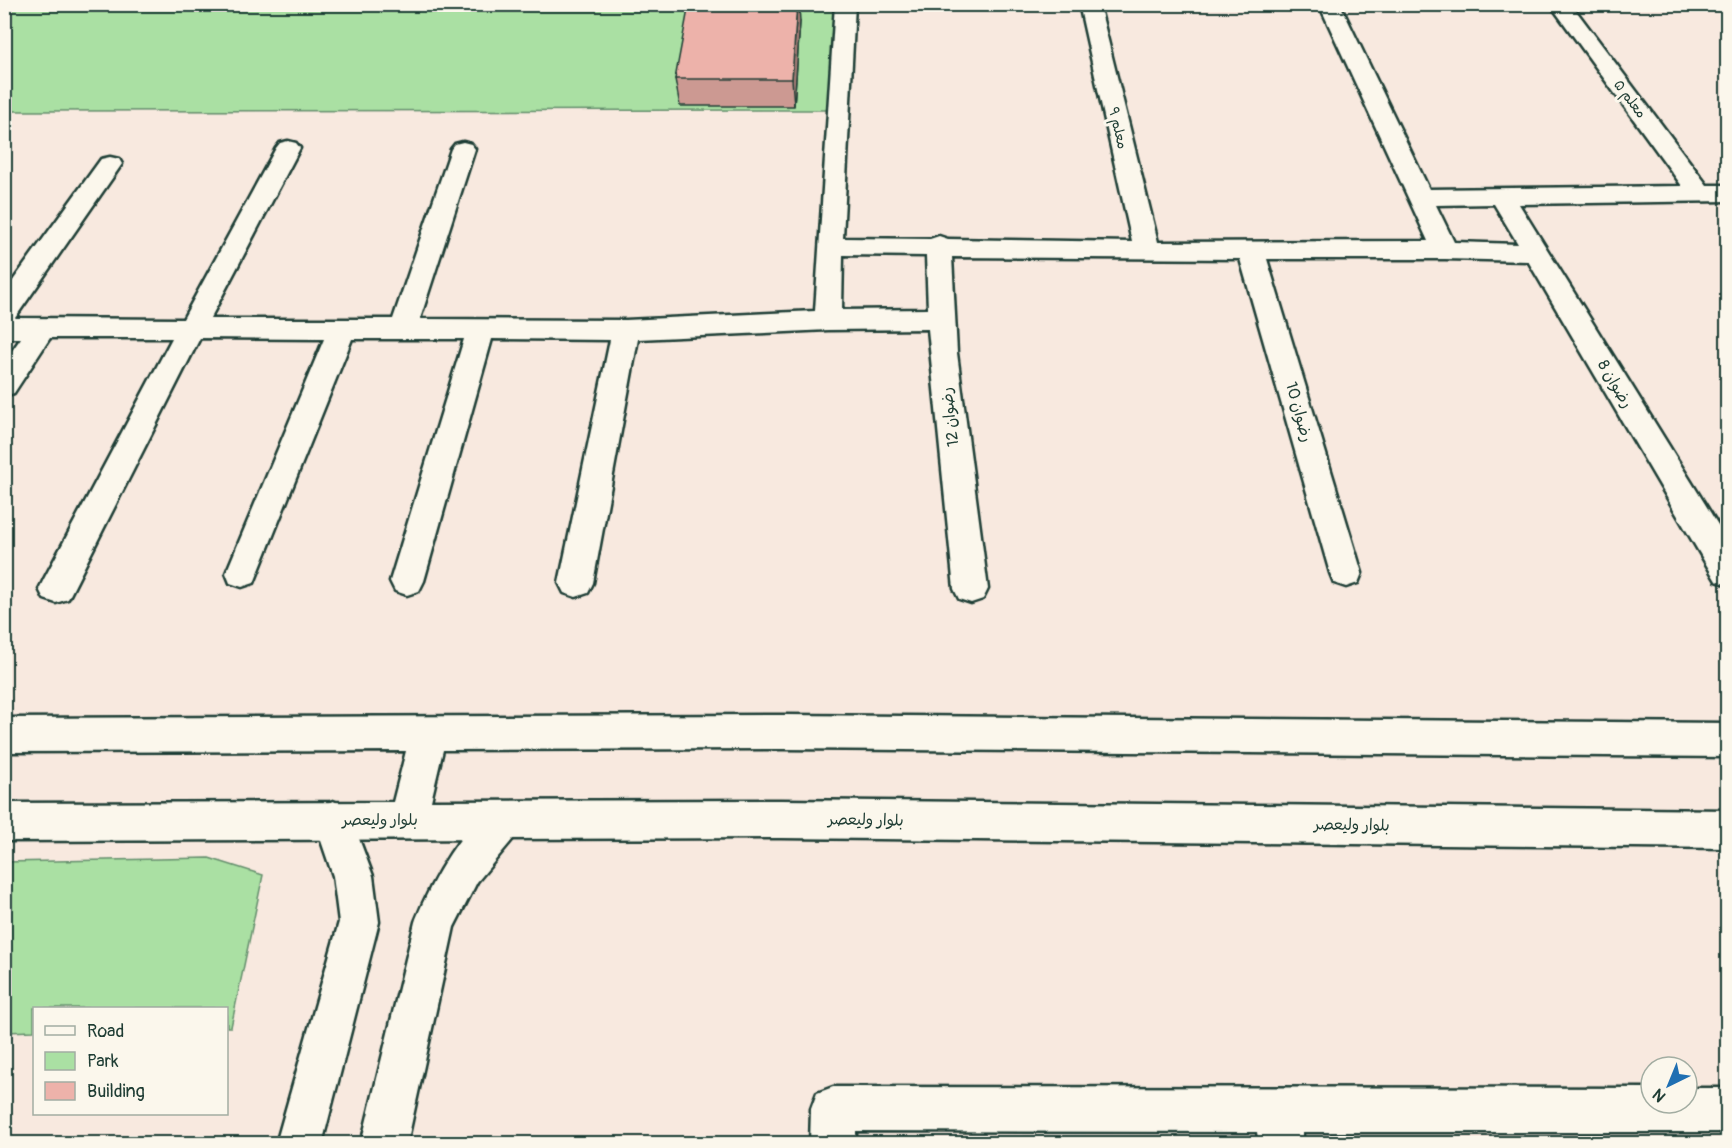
<svg xmlns="http://www.w3.org/2000/svg" width="1732" height="1148" font-family="Pangolin,'Playpen Sans Arabic',sans-serif">
	<style>
		.green { fill: #aae0a3; stroke: #648e6c; stroke-width: 1.5 }
		.lines { fill: none; stroke-linecap: round; stroke-linejoin: round }
		.street-casing { stroke: #1f3d34; stroke-width: 5 }
		.secondary-casing { stroke: #1f3d34; stroke-width: 5 }
		.street { fill: #fbf7ec; fill-rule: evenodd }
		.secondary { fill: #fbf7ec; fill-rule: evenodd }
		.wall { fill: #cc9992; stroke: #1f3d34; stroke-width: 1.5 }
		.shaded-wall { fill: #a67d77; stroke: #1f3d34; stroke-width: 1.5 }
		.building { fill: #edb2aa; stroke: #1f3d34; stroke-width: 1.5 }
		.labels { text-anchor: middle; dominant-baseline: central; stroke-width: 6; stroke-linejoin: round; paint-order: stroke }
		.far-street-label { font-size: 14px; fill: #1f3d34; stroke: #fbf7ec }
		.street-label { font-size: 16px; fill: #1f3d34; stroke: #fbf7ec }
	</style>
	<rect width="100%" height="100%" fill="#f8e9df"/>
	<filter id="ink" filterUnits="userSpaceOnUse"><feTurbulence type="fractalNoise" baseFrequency=".0167" numOctaves="2"/><feDisplacementMap in="SourceGraphic" scale="12" xChannelSelector="R" yChannelSelector="G"/><feConvolveMatrix kernelMatrix="1 2 1 2 8 2 1 2 1" color-interpolation-filters="sRGB"/></filter>
	<g filter="url(#ink)">
		<path class="green" d="M4,5H835L834,110L5,111Z
			M209,858L263,875L231,1027H227L226,1008H34V1031L5,1032V862Z"/>
		<g class="lines">
			<defs>
				<path id="street" d="M835,4H855L843,238L930,239L939,236L948,239L1132,242L1079,4H1099L1158,242L1428,241L1319,4H1340L1429,189L1682,186L1550,4H1571L1707,185H1728V201L1519,204L1728,541V585L1716,581L1528,261L1445,259H1267L1362,573L1358,583L1346,587L1334,583L1330,573L1240,259L952,257L957,353L988,589L983,599L971,603L959,599L954,589L928,329L828,330L638,339L593,583L588,593L576,597L564,593L559,583L610,340L492,339L424,581L419,591L407,595L395,591L390,581L464,339H352L258,573L254,583L242,587L230,583L226,573L324,339L200,338L68,599L56,603L44,599L39,589L44,579L172,338H50L14,393L4,396V362L21,338H4V293L101,159L110,157L119,159L122,164L15,318L183,319L276,148L280,143L288,141L296,143L300,148L210,319H393L451,149L455,144L463,142L471,144L475,149L420,319L626,320L815,311ZM1494,204L1518,244L1454,242L1436,205ZM843,255L926,256L928,309L842,310Z
					M333,801L347,807L373,876L379,922L322,1144H276L339,922L333,876L314,820L319,807Z
					M504,801L518,807L523,820L518,833L477,882L454,927L407,1144H361L415,922C430,884 465,817 504,801Z
					M833,1087L1651,1088V1103H1687V1088H1728V1132H1302L1305,1144H1259L1257,1132L856,1131V1144H810L811,1109L817,1093Z"/>
				<path id="secondary" d="M785,715L1728,723V757L785,749L443,750L431,801L781,800L1728,810V848L781,838L4,841V803L393,802L406,751L4,752V718Z"/>
			</defs>
			<use href="#street" class="street-casing"/>
			<use href="#secondary" class="secondary-casing"/>
			<use href="#street" class="street"/>
			<use href="#secondary" class="secondary"/>
		</g>
		<path class="wall" d="M800,22L794,106H680L675,79Z"/>
		<path class="shaded-wall" d="M797,4H799L800,22L794,106L792,79Z"/>
		<path class="building" d="M689,4H797L792,79H675Z"/>
	</g>
	<g class="labels">
		<g class="far-street-label">
			<text transform="translate(1630 99) rotate(53)">معلم ۵</text>
			<text transform="translate(1118 128) rotate(77)">معلم ۹</text>
		</g>
		<g class="street-label">
			<text transform="translate(1615 384) rotate(59)">رضوان 8</text>
			<text transform="translate(1299 412) rotate(74)">رضوان 10</text>
			<text transform="translate(950 417) rotate(-97)">رضوان 12</text>
			<text x="380" y="820">بلوار ولیعصر</text>
			<text transform="translate(866 820) rotate(1)">بلوار ولیعصر</text>
			<text transform="translate(1352 825) rotate(1)">بلوار ولیعصر</text>
		</g>
	</g>
	<rect width="1732" height="1148" fill="none" stroke="#fbf7ec" stroke-width="24"/>
	<rect x="12" y="12" width="1708" height="1124" fill="none" stroke="#1f3d34" stroke-width="2" filter="url(#ink)"/>
	<rect x="33" y="1007" width="195" height="108" fill="#fbf7ec" stroke="#a3ada2" stroke-width="1.5"/>
	<rect x="45" y="1026" width="30" height="9" fill="#fbf7ec" stroke="#a3ada2" stroke-width="1.5"/>
	<text x="87" y="1037" font-size="18" fill="#1f3d34">Road</text>
	<rect x="45" y="1052" width="30" height="18" fill="#aae0a3" stroke="#a3ada2" stroke-width="1.5"/>
	<text x="87" y="1067" font-size="18" fill="#1f3d34">Park</text>
	<rect x="45" y="1082" width="30" height="18" fill="#edb2aa" stroke="#a3ada2" stroke-width="1.5"/>
	<text x="87" y="1097" font-size="18" fill="#1f3d34">Building</text>
	<g transform="translate(1669 1085) rotate(223)"><circle r="28" fill="#fbf7ec" stroke="#a3ada2" stroke-width="1.5"/>
	<path d="M0-4.5L10 22L0 15L-10 22Z" fill="#1f6fb2"/>
	<text y="-9" font-size="16" font-weight="bold" text-anchor="middle" fill="#1f3d34">N</text>
	</g>
</svg>
